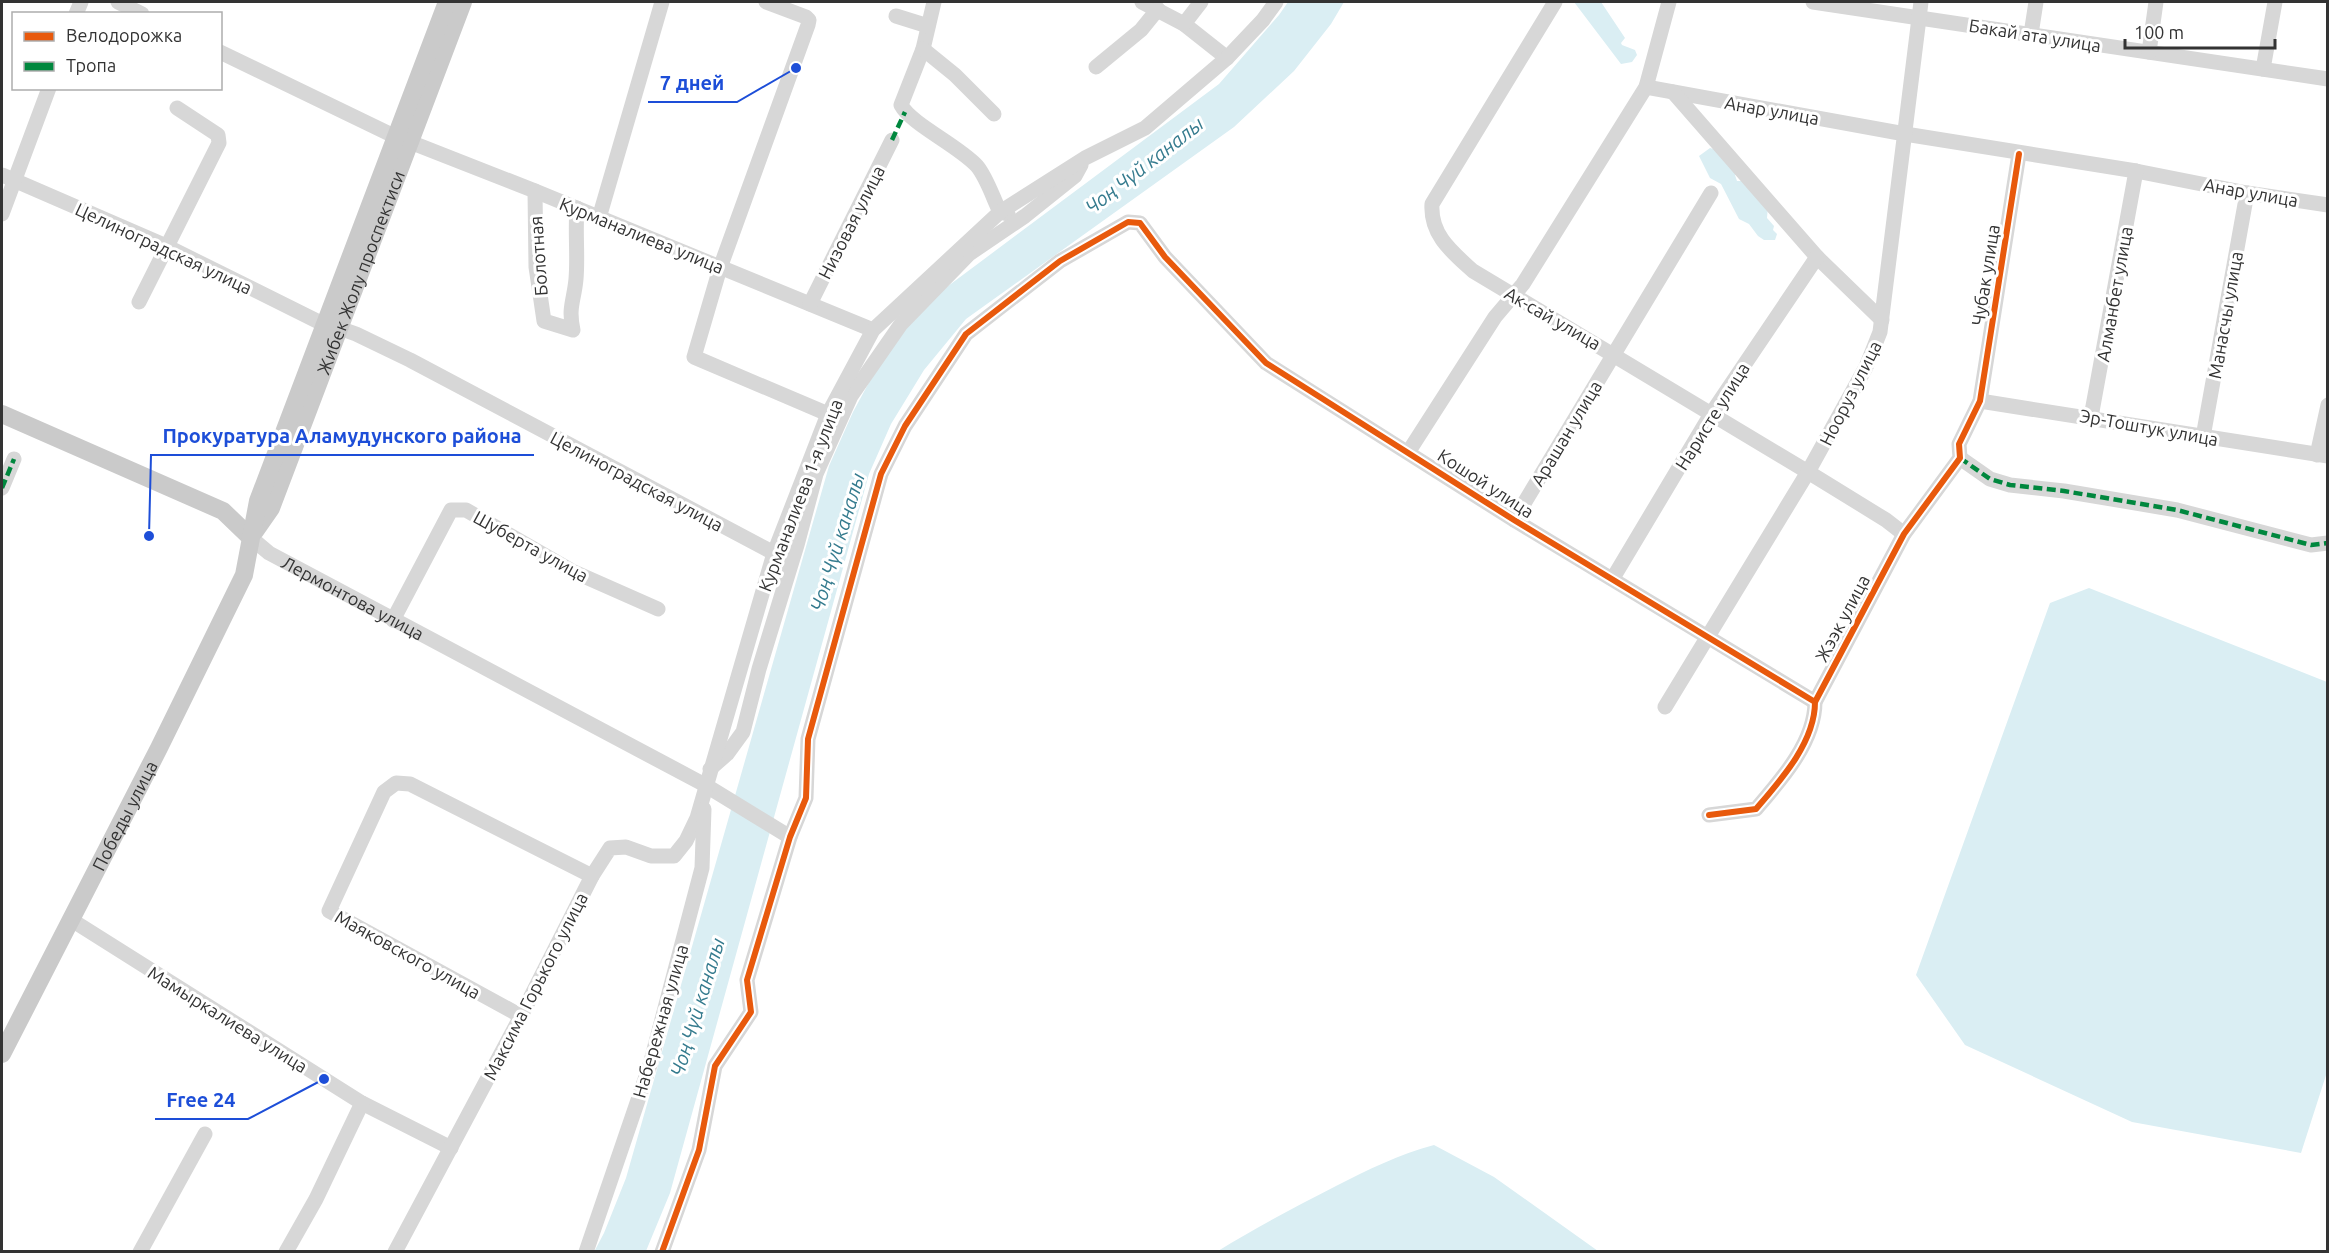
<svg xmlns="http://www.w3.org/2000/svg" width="2329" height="1253" font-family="Ubuntu,sans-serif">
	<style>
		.water { fill: #daeef3 }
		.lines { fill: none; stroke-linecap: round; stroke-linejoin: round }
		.minor { stroke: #d7d7d7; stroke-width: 15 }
		.major { stroke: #cacaca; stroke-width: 18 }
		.quiet { stroke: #00873e; stroke-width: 4.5; stroke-dasharray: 9 4.5; stroke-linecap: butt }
		.cycleway-casing { stroke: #fff; stroke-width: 10 }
		.cycleway { stroke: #e8590c; stroke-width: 6 }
		.labels { text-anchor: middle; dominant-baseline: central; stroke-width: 6; stroke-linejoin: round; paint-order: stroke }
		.street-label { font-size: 18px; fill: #333; stroke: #fff }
		.water-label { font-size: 20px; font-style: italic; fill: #357b8e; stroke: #fff }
		.leader { fill: none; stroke: #1d4ed8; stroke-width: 2 }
		.callout-dot { fill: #1d4ed8; stroke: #fff; stroke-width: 2 }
		.callout-label { font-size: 20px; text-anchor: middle; font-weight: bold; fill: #1d4ed8; stroke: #fff; stroke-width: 6; stroke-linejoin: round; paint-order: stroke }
	</style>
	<rect width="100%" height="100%" fill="#fff"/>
	<path class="water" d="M1288,2H1344L1331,24L1294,71L1234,127L966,319L924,370L891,424L869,474L670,1193L646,1251L594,1252L604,1233L626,1178L829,466L853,412L886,351L936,295L1219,84L1279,15Z
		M1574,2H1601L1625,38L1621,43L1622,45L1635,50L1637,55L1632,62L1621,64Z
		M1710,148L1723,152L1740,173L1735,175L1737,181H1747L1768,206L1767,218L1774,226L1773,230L1777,234L1775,240H1764L1758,236L1749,224L1739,219L1721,184L1710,178L1699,156Z
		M2089,588L2327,682V1072L2301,1153L2132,1122L1965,1045L1916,975L2050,603Z
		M1434,1145L1494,1177L1598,1251H1218C1257,1227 1295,1207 1336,1186C1368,1170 1399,1154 1434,1145Z"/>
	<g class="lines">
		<g class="minor">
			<path d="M118,2L142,14"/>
			<path d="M766,2L806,17L809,20L808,25L720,268L694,357L828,414"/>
			<path d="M934,2L923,49L901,105C911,124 959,146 977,166C987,178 993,198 1000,212L1008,214"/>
			<path d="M1142,2L1184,24L1227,58"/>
			<path d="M1555,2L1432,204C1430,235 1452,252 1473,271L1808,472L1886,520L1904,534"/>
			<path d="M1813,2L2328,79"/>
			<path d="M76,14L81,2"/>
			<path d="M896,16L928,26"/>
			<path d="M1184,24L1201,2"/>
			<path d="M2031,34L2036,2"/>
			<path d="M923,49L955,75L994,114"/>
			<path d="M220,52L396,137"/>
			<path d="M2149,52L2156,2"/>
			<path d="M1096,67L1141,30L1158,9"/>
			<path d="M2263,69L2275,2"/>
			<path d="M1646,87L1905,134L2136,171L2247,193L2328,205"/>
			<path d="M1673,92L1817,257L1882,320"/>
			<path d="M410,142L535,191L873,330"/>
			<path d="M2,175L166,246L325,325"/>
			<path d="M535,191L536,267L544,321L573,330C568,307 574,301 576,279C578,256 575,232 577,208"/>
			<path d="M2,214L49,88"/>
			<path d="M599,218L662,2"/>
			<path d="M139,302L219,143L218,135L177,108"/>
			<path d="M810,304L892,140"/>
			<path d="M339,328L356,334L410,360L774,553L782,550"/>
			<path d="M1980,401L2328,456"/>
			<path d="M2091,417L2136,171"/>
			<path d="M2203,437L2247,193"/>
			<path d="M1409,451L1495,317L1523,284L1646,87L1669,2"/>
			<path d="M2317,455L2328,405"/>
			<path d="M1960,458L1990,479L2010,485L2064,491L2177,510L2311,545L2328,543"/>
			<path d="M2,488L14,459"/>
			<path d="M1514,520L1711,193"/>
			<path id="s1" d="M250,537L269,553L705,785L790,837"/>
			<path d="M1613,578L1711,414L1817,257"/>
			<path d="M393,620L451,510H466L572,571L658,609"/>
			<path d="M1665,707L1808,472L1866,367L1880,332L1921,2"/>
			<path d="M710,769L727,754L743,732L759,669L797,545L816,474L851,396L901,324L969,254L1025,216L1075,176L1081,165"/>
			<path d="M1709,815L1756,809C1781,780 1815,742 1815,702L1904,534L1960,458L1959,444L1980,401L2019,154"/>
			<path d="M70,919L362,1103L451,1148"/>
			<path d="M521,1016L329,911L384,792L396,783L410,784L592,876"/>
			<path d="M140,1252L205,1134"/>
			<path d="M286,1252L316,1199L362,1103"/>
			<path d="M395,1252L521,1016L592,876L610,848L626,847L651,856H674L686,841L697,818L774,553L828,414L873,330L1000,212L1085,158L1145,128L1227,58L1263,20L1276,2"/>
			<path d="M586,1252L650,1065L702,868L704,809"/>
			<path d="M662,1252L699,1150L715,1066L751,1012L747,980L790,837L806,798L808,739L881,474L905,426L966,334L1060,261L1128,222L1140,223L1165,257L1266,363L1514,520L1815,702"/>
		</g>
		<g class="major">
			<path d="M2,414L223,511L250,537"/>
			<path id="s2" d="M255,531L271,508L463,2"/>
			<path id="s3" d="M2,1054L159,748L244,575L258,501L447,2"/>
		</g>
		<path class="quiet" d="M892,140L905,112
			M1960,458L1990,479L2010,485L2064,491L2177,510L2311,545L2328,543
			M2,488L14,459"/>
		<defs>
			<path id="cycleway" d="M1709,815L1756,809C1781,780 1815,742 1815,702L1904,534L1960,458L1959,444L1980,401L2019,154
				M662,1252L699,1150L715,1066L751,1012L747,980L790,837L806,798L808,739L881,474L905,426L966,334L1060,261L1128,222L1140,223L1165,257L1266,363L1514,520L1815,702"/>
		</defs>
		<use href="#cycleway" class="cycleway-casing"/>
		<use href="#cycleway" class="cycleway"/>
	</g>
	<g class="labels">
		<g class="street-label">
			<text transform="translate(2035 35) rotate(9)">Бакай ата улица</text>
			<text transform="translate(1772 110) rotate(10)">Анар улица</text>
			<text transform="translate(2251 192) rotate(10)">Анар улица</text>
			<text transform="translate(851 222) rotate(-63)">Низовая улица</text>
			<text transform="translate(642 235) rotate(22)">Курманалиева улица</text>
			<text transform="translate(164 248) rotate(25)">Целиноградская улица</text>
			<text transform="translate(538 256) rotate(-94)">Болотная</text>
			<text stroke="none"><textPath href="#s2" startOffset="280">Жибек Жолу проспектиси</textPath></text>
			<text transform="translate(1985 275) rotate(-81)">Чубак улица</text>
			<text transform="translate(2114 294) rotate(-80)">Алманбет улица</text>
			<text transform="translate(2225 315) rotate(-80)">Манасчы улица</text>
			<text transform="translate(1553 318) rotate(30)">Ак-сай улица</text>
			<text transform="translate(1850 393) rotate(-63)">Нооруз улица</text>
			<text transform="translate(1712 416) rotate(-58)">Наристе улица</text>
			<text transform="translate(2149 427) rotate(10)">Эр-Тоштук улица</text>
			<text transform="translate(1566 433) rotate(-59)">Арашан улица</text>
			<text transform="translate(637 481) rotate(28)">Целиноградская улица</text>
			<text transform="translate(1486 483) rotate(33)">Кошой улица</text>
			<text transform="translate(800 495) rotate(-69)">Курманалиева 1-я улица</text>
			<text transform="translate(531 546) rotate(29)">Шуберта улица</text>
			<text stroke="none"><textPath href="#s1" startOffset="120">Лермонтова улица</textPath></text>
			<text transform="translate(1842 618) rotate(-62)">Жээк улица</text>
			<text stroke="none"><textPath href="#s3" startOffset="268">Победы улица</textPath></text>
			<text transform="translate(408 954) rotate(29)">Маяковского улица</text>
			<text transform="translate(535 986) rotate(-63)">Максима Горького улица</text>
			<text transform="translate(228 1019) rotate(32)">Мамыркалиева улица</text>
			<text transform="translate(660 1021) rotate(-74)">Набережная улица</text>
		</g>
		<g class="water-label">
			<text transform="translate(1144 165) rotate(-38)">Чоң Чүй каналы</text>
			<text transform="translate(837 542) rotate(-73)">Чоң Чүй каналы</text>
			<text transform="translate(697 1007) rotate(-73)">Чоң Чүй каналы</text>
		</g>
	</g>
	<path class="leader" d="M796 68L737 102H648M149 536L151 455H534M324 1079L248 1119H155"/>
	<g class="callout-dot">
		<circle cx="796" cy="68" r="6"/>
		<circle cx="149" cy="536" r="6"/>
		<circle cx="324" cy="1079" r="6"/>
	</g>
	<g class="callout-label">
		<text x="692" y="90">7 дней</text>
		<text x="342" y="443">Прокуратура Аламудунского района</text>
		<text x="201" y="1107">Free 24</text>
	</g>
	<rect width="2329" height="1253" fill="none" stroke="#333333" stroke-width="6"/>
	<rect x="12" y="12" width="210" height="78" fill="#ffffff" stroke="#adadad" stroke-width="1.5"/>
	<rect x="24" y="32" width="30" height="9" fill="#e8590c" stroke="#adadad" stroke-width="1.5"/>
	<text x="66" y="42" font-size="18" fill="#333333">Велодорожка</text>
	<rect x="24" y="62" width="30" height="9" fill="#00873e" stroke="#adadad" stroke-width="1.5"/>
	<text x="66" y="72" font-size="18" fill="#333333">Тропа</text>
	<path d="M2125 39v9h150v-9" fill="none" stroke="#333333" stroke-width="3"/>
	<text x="2134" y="39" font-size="18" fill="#333333" stroke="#ffffff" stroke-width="4.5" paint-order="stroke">100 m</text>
</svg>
